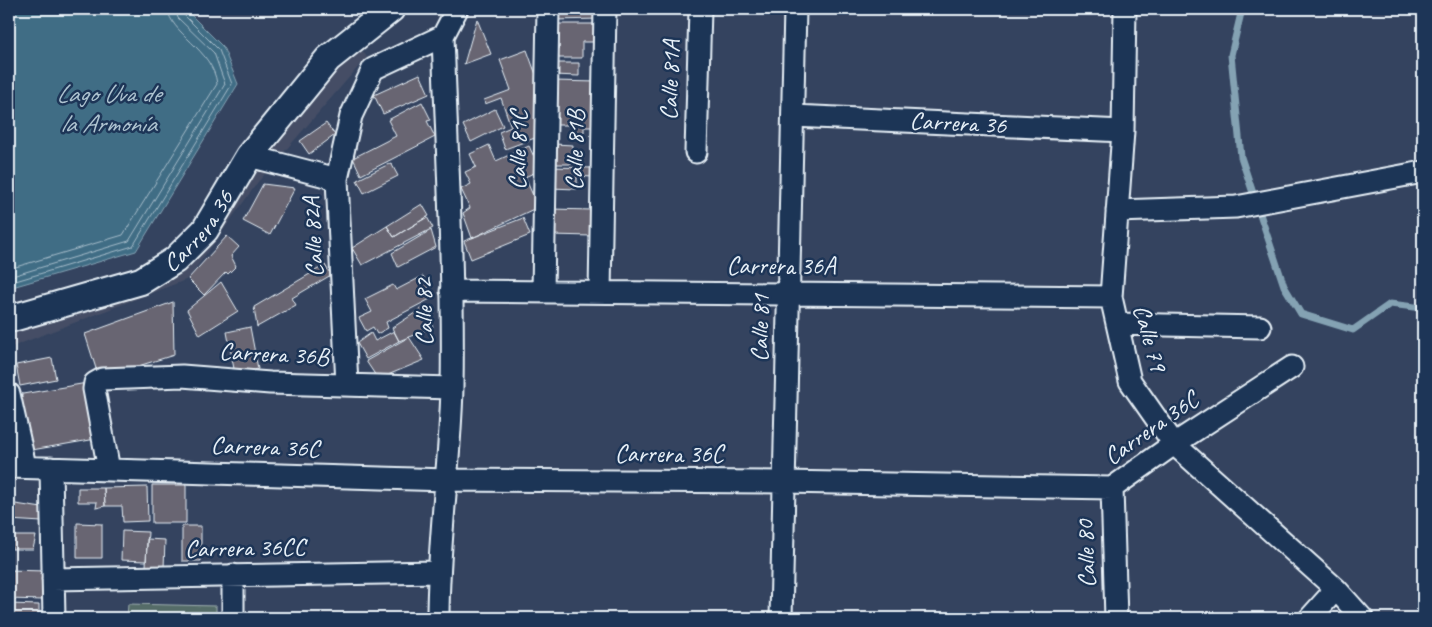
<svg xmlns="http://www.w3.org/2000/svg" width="1432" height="627" font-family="Caveat,sans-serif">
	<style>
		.built { fill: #444d65 }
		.green { fill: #556c68; stroke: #9eaeb0 }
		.water { fill: #416d85; stroke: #84a2b3 }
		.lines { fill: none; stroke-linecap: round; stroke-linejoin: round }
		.shore { stroke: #a5bcca; stroke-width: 1 }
		.stream { stroke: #84a2b3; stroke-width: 7 }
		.building { fill: #686572; stroke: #e8f1f8 }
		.minor-casing { stroke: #e8f1f8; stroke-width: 25 }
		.tertiary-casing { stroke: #e8f1f8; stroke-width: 30 }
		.minor { stroke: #1d3557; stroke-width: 21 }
		.tertiary { stroke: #1d3557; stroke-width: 26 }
		.labels { text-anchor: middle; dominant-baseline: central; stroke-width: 5; stroke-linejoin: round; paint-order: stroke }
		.street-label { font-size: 25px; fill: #e8f1f8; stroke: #1d3557 }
		.water-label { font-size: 26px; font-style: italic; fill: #aec3d0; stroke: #1d3557 }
	</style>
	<rect width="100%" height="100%" fill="#34435f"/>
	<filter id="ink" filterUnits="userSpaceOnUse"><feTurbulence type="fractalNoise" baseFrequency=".02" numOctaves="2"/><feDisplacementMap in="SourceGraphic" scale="10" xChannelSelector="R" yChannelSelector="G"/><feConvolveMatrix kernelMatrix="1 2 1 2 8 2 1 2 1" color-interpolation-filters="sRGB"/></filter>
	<g filter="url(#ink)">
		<path class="built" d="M358,45L367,57L258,182L188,279L9,348V331L151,287L253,165Z"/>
		<path class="green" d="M128,604L216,606V618H127Z"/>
		<path class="water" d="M9,9H185L223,47L238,84L136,251L9,288Z"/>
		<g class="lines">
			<path class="shore" d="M9,269L123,235L217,84C213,49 169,33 168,9
				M9,277L129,241L225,84L214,53L178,18L175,9
				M9,283L133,246L232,84L219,50L183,14L181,9"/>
			<path class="stream" d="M1242,9L1231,55L1241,157L1284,286L1301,314L1353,330L1390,304L1423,308"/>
		</g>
		<path class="building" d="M554,9H599V19L554,20Z
			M477,19L491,54L464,64Z
			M555,24H597V42H582V58H555Z
			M527,50L545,100L543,135L505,149L499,132L511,127L501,98L485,104L484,100L511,90L500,60Z
			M554,63H579V76L553,75Z
			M420,74L429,94L383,114L374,95Z
			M554,81L597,82L596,127H584V132H573V125H554Z
			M422,102L431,120L427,121L435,137L361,175L353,158L396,136L388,120Z
			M495,109L503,126L471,142L463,125Z
			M326,123L335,135L309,154L300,141Z
			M554,144L573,145L572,164H553Z
			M489,145L496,161L529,146L540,170L525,177L538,207L472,238L463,213L470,208L461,189L471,184L465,172L476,167L470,154Z
			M391,163L398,176L364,193L357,180Z
			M550,167L592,168V177L577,176V189L550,188Z
			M263,184L295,188L270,235L243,221Z
			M422,204L429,216L394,237L387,226Z
			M551,209L592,210V236L551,235Z
			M427,217L433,228L362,265L352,248L387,226L394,237Z
			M523,218L530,235L471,259L464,241Z
			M431,230L436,247L398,267L392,253Z
			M227,236L239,247L231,256L236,266L228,274L226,272L204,295L188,279Z
			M325,265L331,275L292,298L296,305L257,327L254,307Z
			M423,276L434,297L386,322L388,328L377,334L373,327L366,331L359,318L372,312L365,299L393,285L396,290Z
			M221,282L238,311L200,335L187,310Z
			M173,302L174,355L99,378L85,334Z
			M424,307L433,327L399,341L392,328Z
			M250,327L258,369L235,374L227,332Z
			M394,331L399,341L366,359L357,343L371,333L375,341Z
			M409,337L424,360L378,379L366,361Z
			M52,358L56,379L20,386L16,365Z
			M87,383L96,439L26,451L17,395Z
			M152,485H186V523H152Z
			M147,487L148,521L123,522L122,506H105L104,488Z
			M78,488H104L105,506L96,508L97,502H78Z
			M9,503L42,508V522L9,520Z
			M77,523L102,524V558H77Z
			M182,526H201V561H182Z
			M122,531L148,532L146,561L121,560Z
			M11,536H36L33,549H12Z
			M147,539L165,540L164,568L146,567Z
			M9,570L44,571L43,600L9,599Z
			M9,604L39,605V618H9Z"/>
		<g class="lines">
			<defs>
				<path id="minor" d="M1125,9L1123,131L1111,297L1130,381L1174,444L1336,589L1362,618
					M793,116L1123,131
					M696,152L700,9
					M249,156L337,179
					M1117,211L1236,207L1423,172
					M451,291L1111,297
					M543,291L548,9
					M600,292L605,9
					M1117,324L1260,327
					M347,385L337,179L351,116L373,69L443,36
					M9,394L25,466
					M9,467L447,480L784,482L1112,488L1174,444L1292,367
					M51,468L54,618
					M109,470L94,389L95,383L102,379L182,376L270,383L452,388
					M1112,488L1116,618
					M233,575V618
					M53,579L438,572
					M438,618C438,541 450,465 452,388C454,271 447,153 443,36L457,9
					M781,618L795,9
					M1310,618L1336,589"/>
				<g id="tertiary">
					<path id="s1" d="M9,319L141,281L175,260L205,230L249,156L328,59L391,9"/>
				</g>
			</defs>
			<use href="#minor" class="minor-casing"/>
			<use href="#tertiary" class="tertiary-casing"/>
			<use href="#minor" class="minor"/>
			<use href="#tertiary" class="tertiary"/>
		</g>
	</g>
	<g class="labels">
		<g class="street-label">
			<text transform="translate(670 80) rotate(-88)">Calle 81A</text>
			<text transform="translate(958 123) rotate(3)">Carrera 36</text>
			<text transform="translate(518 150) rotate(-89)">Calle 81C</text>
			<text transform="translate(575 150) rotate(-89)">Calle 81B</text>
			<text stroke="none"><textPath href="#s1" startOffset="215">Carrera 36</textPath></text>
			<text transform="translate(313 237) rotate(-93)">Calle 82A</text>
			<text x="781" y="266">Carrera 36A</text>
			<text transform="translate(424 312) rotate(-91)">Calle 82</text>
			<text transform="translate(760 328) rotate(-89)">Calle 81</text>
			<text transform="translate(1150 338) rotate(74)">Calle 79</text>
			<text transform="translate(274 354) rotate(3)">Carrera 36B</text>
			<text transform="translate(1151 428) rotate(-35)">Carrera 36C</text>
			<text transform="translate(265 447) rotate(2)">Carrera 36C</text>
			<text x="669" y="454">Carrera 36C</text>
			<text transform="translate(245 548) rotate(-1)">Carrera 36CC</text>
			<text transform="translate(1086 554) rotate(-92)">Calle 80</text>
		</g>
		<g class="water-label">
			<text x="108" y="93">Lago Uva de<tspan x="108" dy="30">la Armonía</tspan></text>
		</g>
	</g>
	<rect width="1432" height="627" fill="none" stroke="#1d3557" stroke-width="30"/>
	<rect x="15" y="15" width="1402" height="597" fill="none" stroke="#e8f1f8" stroke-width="2" filter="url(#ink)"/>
</svg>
